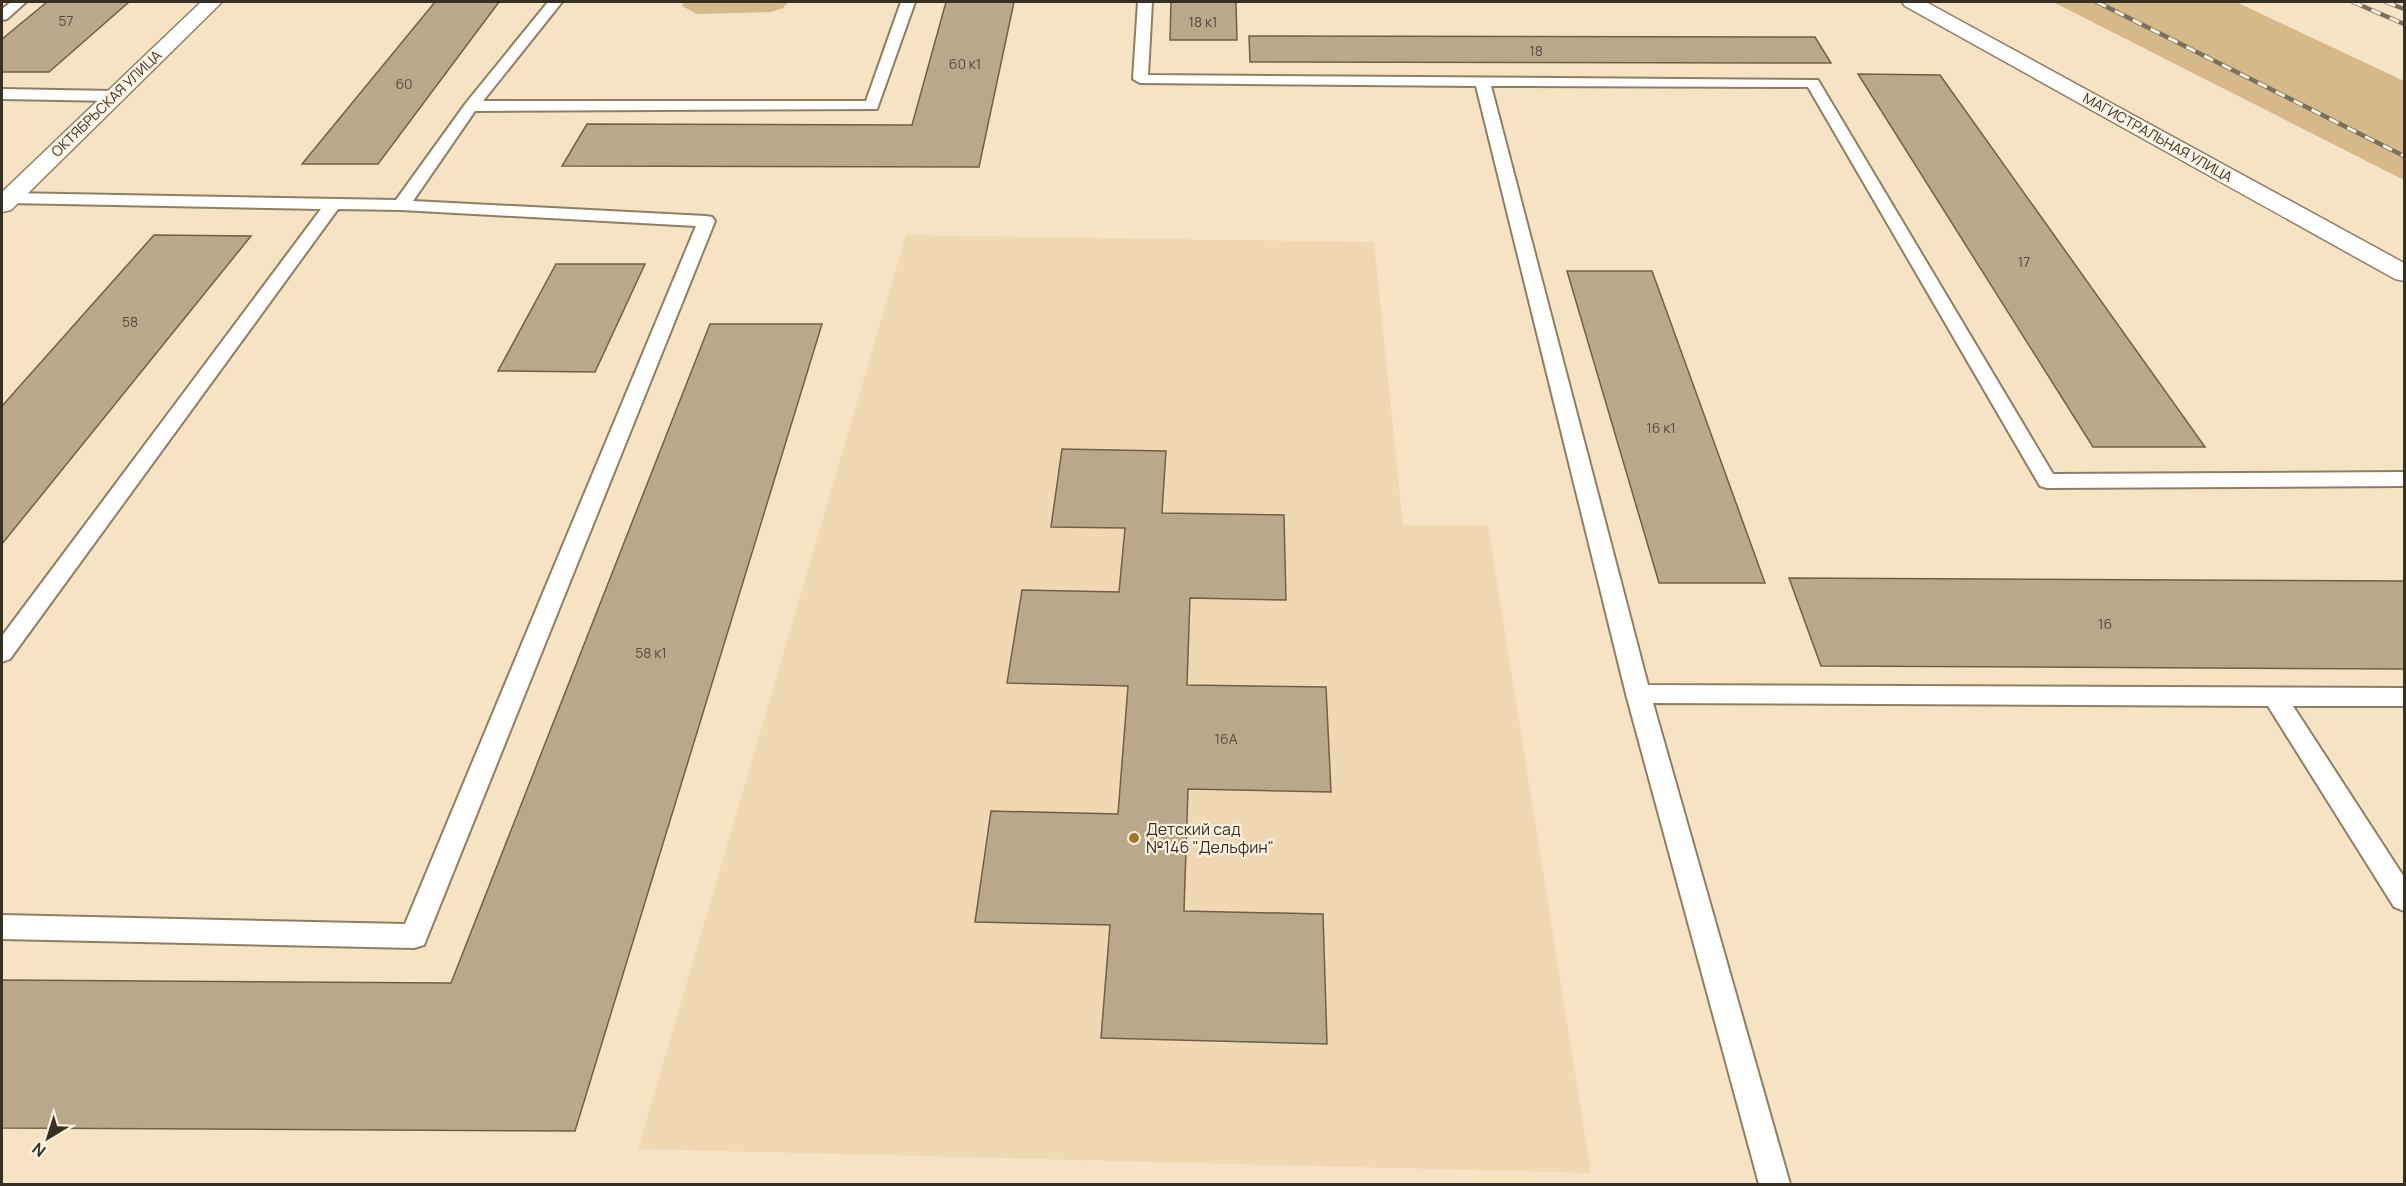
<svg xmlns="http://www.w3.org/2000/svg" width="2406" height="1186" font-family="Manrope,sans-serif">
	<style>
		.built { fill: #f0d8b3 }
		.green { fill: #d6b889 }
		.building { fill: #baa88b; stroke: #716045; stroke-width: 1.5 }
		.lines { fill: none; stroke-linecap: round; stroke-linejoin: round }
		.service-casing { stroke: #907e62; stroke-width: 4 }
		.tertiary-casing { stroke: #907e62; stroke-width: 3 }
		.secondary-casing { stroke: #907e62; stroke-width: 3 }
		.service { fill: #fff; fill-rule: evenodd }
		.tertiary { fill: #fff; fill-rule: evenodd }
		.secondary { fill: #fff; fill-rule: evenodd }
		.rail-casing { stroke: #7b705d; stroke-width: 4.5 }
		.rail { stroke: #fdf1df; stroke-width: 3; stroke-dasharray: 10; stroke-linecap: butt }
		.poi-dot { fill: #a07525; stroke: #fdf1df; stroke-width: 2 }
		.labels { text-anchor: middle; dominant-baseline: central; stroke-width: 4.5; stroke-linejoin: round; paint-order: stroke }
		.number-label { font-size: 14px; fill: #574d3d }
		.far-street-label { font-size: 14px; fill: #362f23; stroke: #fdf1df }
		.poi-label { font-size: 16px; fill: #362f23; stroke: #fdf1df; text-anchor: start }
	</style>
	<rect width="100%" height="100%" fill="#f6e3c4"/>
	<path class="built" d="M906,235L1374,242L1403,525L1488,526L1591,1173L638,1149Z"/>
	<path class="green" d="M684,2H788L783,8L771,12L697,14L682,6Z
		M2053,2H2236L2404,81V180Z"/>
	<path class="building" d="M47,2H129L49,72H2V39Z
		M435,2H499L378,164H302Z
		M946,2H1014L979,167L562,166L587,124L912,125Z
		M1171,2H1236L1237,40H1170Z
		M1249,36L1815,37L1831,63L1250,62Z
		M1858,74L1940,75L2205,447H2093Z
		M154,235L251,236L2,544V406Z
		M556,264H645L595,372L498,371Z
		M1567,271H1652L1765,583H1659Z
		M710,324H822L575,1131L2,1128V980L451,983Z
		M1062,449L1166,451L1162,513L1284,515L1286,600L1190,598L1187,685L1326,687L1331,792L1188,789L1184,911L1323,914L1327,1044L1101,1038L1110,925L975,922L991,811L1118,814L1128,686L1007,683L1022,590L1119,592L1125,528L1051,527Z
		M1789,578L2404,581V669L1821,666Z"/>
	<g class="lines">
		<defs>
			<path id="service" d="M11,2H26L7,19L2,20V9Z
				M548,2H562L483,101H866L901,2H915L877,109L475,111L413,201L706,216L712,217L715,221L424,945L414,948L2,939V915L405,924L696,226L401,210L338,209L10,659L2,662V636L321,209L9,203L3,202L2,197L9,193L396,200L466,103Z
				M1138,2H1152L1148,75L1818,80L2053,474L2404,472V486L2047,488L2040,486L1808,87L1491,86L1648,685L2404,688V706H2293L2404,877V911L2394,907L2268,706L1653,703L1790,1184H1759L1626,694L1476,86L1140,83L1133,79Z
				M2,89L114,91L122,96L114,101L2,99Z"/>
			<path id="tertiary" d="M1902,2H1926L2404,263V281L2395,279L1905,6Z"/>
			<path id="secondary" d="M201,2H222L11,210L2,212V192Z"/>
		</defs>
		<use href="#service" class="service-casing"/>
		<use href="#tertiary" class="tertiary-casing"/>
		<use href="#secondary" class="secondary-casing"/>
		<use href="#service" class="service"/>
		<use href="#tertiary" class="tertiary"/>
		<use href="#secondary" class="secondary"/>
		<defs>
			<path id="rail" d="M2097,2L2404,156
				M2353,2L2404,24
				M2386,2L2404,9"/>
		</defs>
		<use href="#rail" class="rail-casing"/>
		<use href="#rail" class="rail"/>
	</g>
	<circle class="poi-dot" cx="1134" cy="838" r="6"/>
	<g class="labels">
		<g class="number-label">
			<text x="66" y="20">57</text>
			<text x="1203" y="21">18 к1</text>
			<text x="1536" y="50">18</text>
			<text x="965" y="63">60 к1</text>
			<text x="404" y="83">60</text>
			<text x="2024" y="261">17</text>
			<text x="130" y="321">58</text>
			<text x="1661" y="427">16 к1</text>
			<text x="2105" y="623">16</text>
			<text x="651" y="652">58 к1</text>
			<text x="1226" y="738">16А</text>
		</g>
		<g class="far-street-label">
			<text transform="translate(106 103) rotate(-44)">ОКТЯБРЬСКАЯ УЛИЦА</text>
			<text transform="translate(2158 137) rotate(29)">МАГИСТРАЛЬНАЯ УЛИЦА</text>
		</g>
		<g class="poi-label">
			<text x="1146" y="829">Детский сад<tspan x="1146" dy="18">№146 "Дельфин"</tspan></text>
		</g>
	</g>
	<rect width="2406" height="1186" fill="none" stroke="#362f23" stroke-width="6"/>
	<g transform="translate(48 1138) rotate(218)" stroke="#fdf1df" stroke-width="4.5" paint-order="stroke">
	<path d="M0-4.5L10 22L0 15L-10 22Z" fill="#362f23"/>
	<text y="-9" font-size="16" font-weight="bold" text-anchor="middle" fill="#362f23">N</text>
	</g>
</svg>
